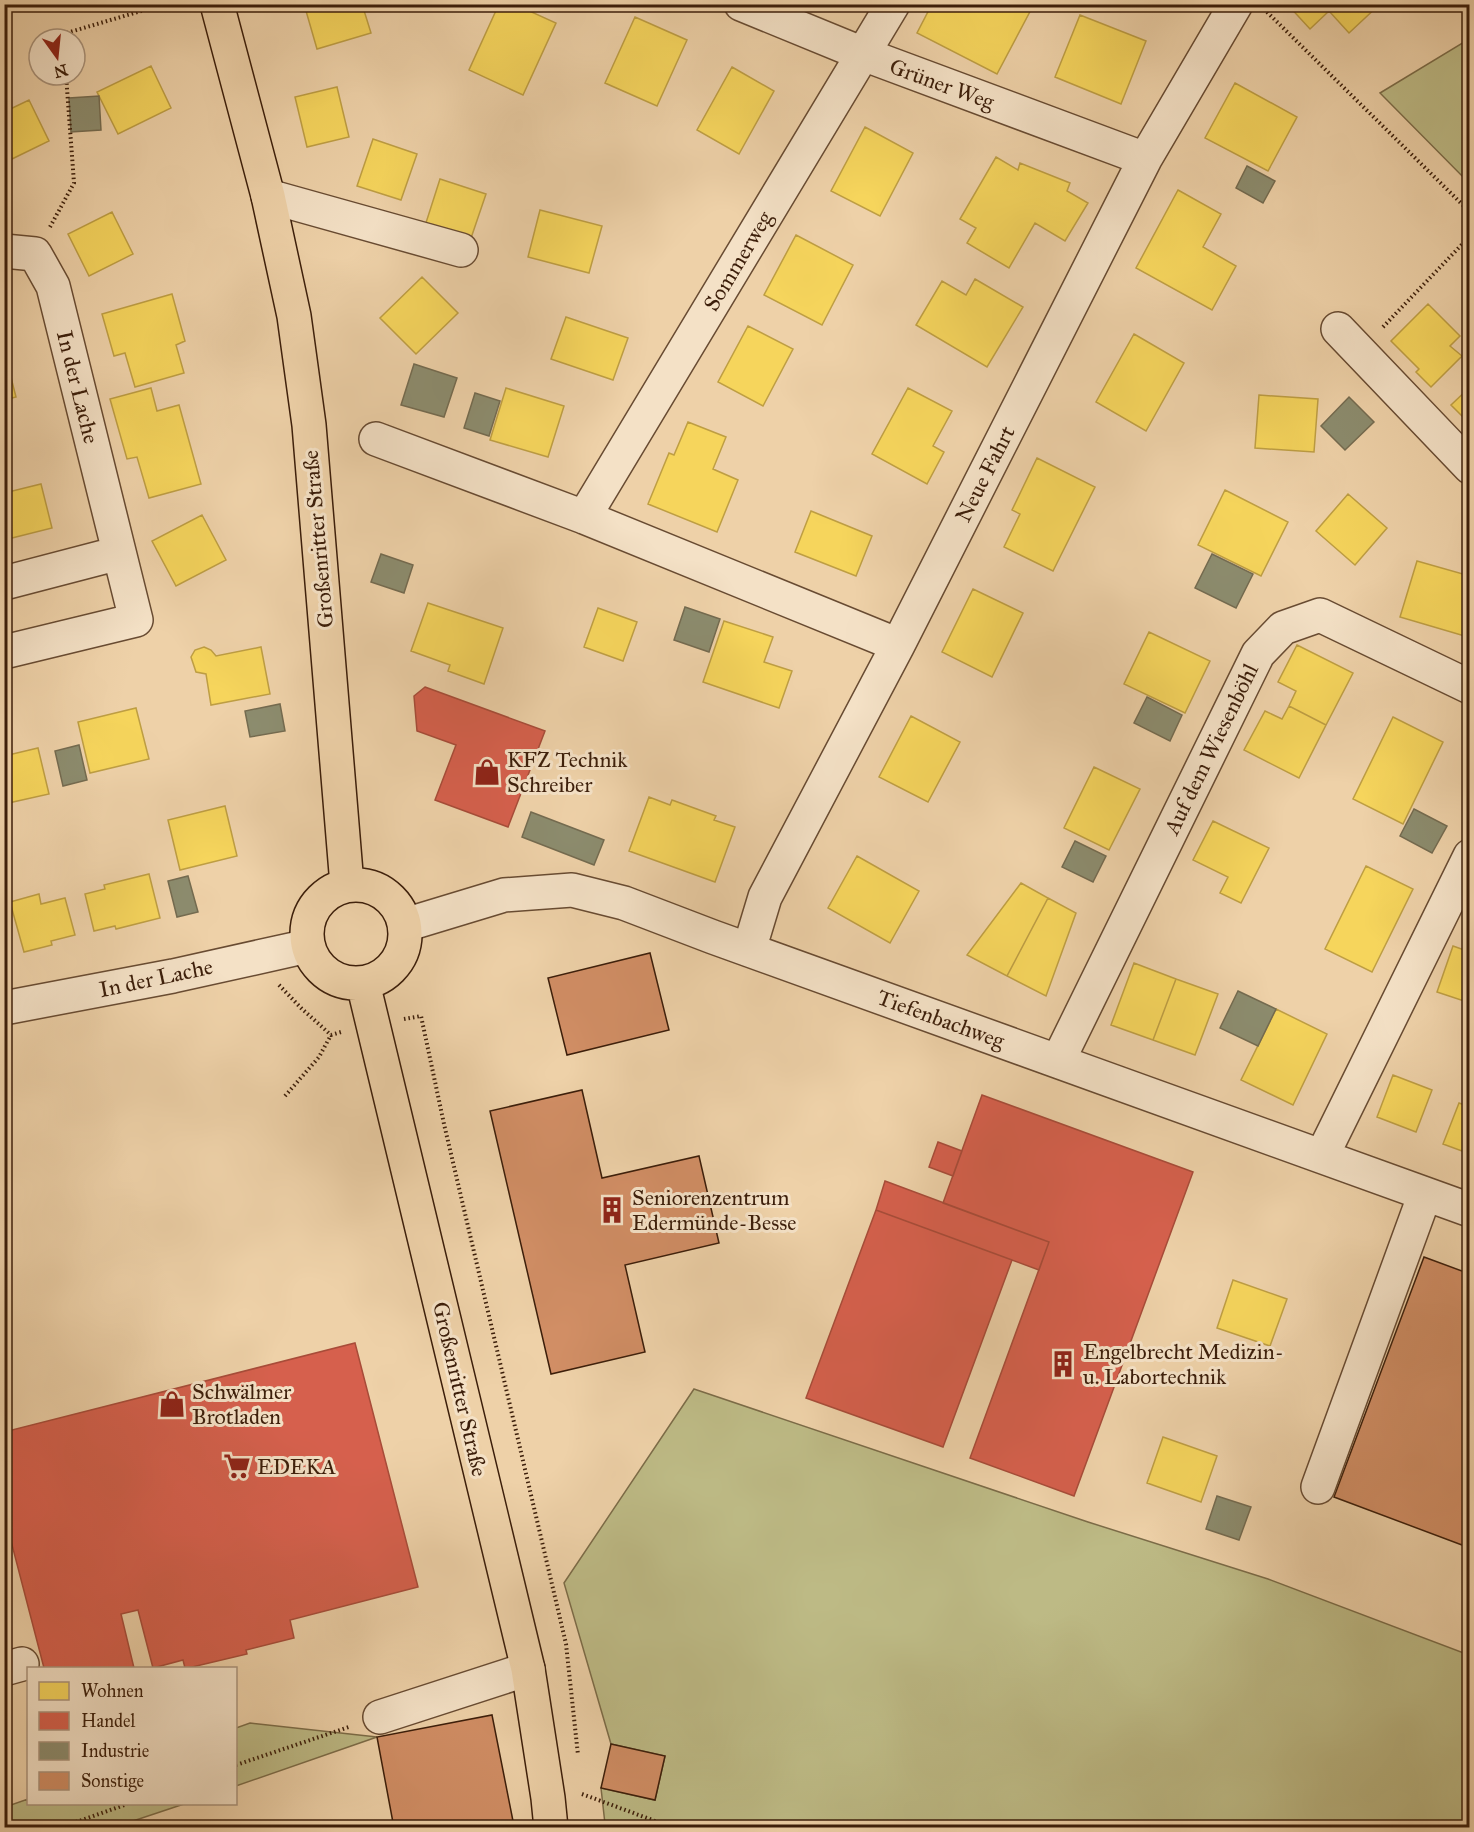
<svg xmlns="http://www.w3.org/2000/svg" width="1474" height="1832" font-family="'IM FELL Great Primer',serif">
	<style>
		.green { fill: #bdba85; stroke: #7c6c48; stroke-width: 1.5 }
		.homes { fill: #f6d55c; stroke: #be9e43; stroke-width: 1.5 }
		.shops { fill: #d6604d; stroke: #a84c39; stroke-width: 1.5 }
		.industry { fill: #8c8c6e; stroke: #746b50; stroke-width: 1.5 }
		.building { fill: #d18e65; stroke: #3c1e0a; stroke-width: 1.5 }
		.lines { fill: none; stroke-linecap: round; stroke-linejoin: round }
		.minor-casing { stroke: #684b32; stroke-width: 36 }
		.major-casing { stroke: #3c1e0a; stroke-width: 36 }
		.path { stroke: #3c1e0a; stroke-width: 4; stroke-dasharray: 1.5 3; stroke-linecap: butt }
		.minor { stroke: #f4e1c6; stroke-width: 33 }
		.major { stroke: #eed1a8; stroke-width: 33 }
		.labels { text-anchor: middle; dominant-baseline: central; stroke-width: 6; stroke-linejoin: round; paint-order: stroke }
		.street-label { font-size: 22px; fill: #3c1e0a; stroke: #f4e1c6 }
		.poi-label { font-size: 22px; fill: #3c1e0a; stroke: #f4e1c6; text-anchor: start }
	</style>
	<rect width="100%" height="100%" fill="#eed1a8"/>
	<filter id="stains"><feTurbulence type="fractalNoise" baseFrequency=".00333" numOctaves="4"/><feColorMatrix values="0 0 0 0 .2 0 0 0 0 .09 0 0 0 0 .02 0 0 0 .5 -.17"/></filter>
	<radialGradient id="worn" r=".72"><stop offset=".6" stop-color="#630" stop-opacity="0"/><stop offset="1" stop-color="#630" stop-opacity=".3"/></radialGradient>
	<path class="green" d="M1469,39V183L1380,93Z
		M694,1389L1088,1522L1268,1579L1469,1655V1827H615L605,1824L601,1788L655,1800L665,1756L611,1744L564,1583Z
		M250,1723L377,1737L236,1786V1728Z
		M28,1799V1804H184L115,1827H5V1807Z"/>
	<path class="homes" d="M304,4H362L371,33L317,49Z
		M499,4H514L556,23L523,95L469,70Z
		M932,4H1034L997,74L917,33Z
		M1287,4H1380L1349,33L1329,11L1310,29Z
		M1080,15L1146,41L1121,104L1055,77Z
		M635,17L687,40L657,106L605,83Z
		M151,66L171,108L118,134L97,92Z
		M732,67L774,91L739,154L697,130Z
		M1235,83L1297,117L1268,171L1205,138Z
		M337,87L349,137L307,147L295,97Z
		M29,100L49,141L12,159L4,165V112Z
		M865,127L913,153L880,216L831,191Z
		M373,139L417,154L401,200L357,186Z
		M996,157L1018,170L1020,163L1070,183L1067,191L1088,203L1065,241L1035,223L1009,268L967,243L976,228L960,219Z
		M440,179L486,194L469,244L424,229Z
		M1178,190L1221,214L1203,247L1236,266L1212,310L1136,268Z
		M540,210L602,226L589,273L528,257Z
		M112,212L133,254L89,276L68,234Z
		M796,235L853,265L822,325L764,295Z
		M422,277L458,313L416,354L380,318Z
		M975,279L1023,307L987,367L916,325L942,281L966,295Z
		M172,294L185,341L176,345L184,373L135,387L125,353L114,356L102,314Z
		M1428,304L1460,336L1450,346L1462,356L1431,387L1416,372L1419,369L1391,341Z
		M566,317L628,338L613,380L551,359Z
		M748,326L793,349L763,406L718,382Z
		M1134,334L1184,363L1146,431L1096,402Z
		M4,350L16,397L4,400Z
		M1470,387V424L1451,405Z
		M151,388L157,411L179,405L201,484L149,498L137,457L127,459L110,399Z
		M506,388L564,406L548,457L490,440Z
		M908,388L952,411L933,446L944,452L927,484L872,454Z
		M1259,395L1318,399L1314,452L1255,448Z
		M688,422L726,437L713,469L738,480L717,532L648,504L669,453L674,455Z
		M1037,458L1095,487L1053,571L1004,547L1020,514L1012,510Z
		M41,484L52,528L4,540V493Z
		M1225,490L1288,522L1261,576L1198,545Z
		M1348,494L1387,528L1355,565L1316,531Z
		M811,511L872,536L856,576L795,552Z
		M202,515L226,560L176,586L152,541Z
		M1417,561L1470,576L1468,637L1400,617Z
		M973,589L1023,613L992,677L942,652Z
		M428,603L503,628L484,684L448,671L450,665L411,651Z
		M598,608L637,622L623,661L584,647Z
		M724,621L773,637L764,662L792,671L779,708L703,682Z
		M1149,632L1210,661L1185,713L1124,684Z
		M1297,645L1353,673L1326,725L1289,706L1296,691L1278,682Z
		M204,647L211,650L216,656L261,647L270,694L211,705L206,674L196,672L191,657L195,650Z
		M1289,706L1326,725L1299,778L1244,750L1265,711L1282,719Z
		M136,708L149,759L90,773L78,722Z
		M911,716L960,742L928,802L879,777Z
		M1393,717L1443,742L1403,824L1353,799Z
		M38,748L49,794L4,804V756Z
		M1094,767L1140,789L1109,850L1064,828Z
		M649,797L670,805L672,800L716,816L714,820L735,827L715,882L629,851Z
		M225,806L237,856L180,870L168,820Z
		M1213,821L1269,848L1241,903L1220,893L1228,877L1193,860Z
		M857,856L919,891L890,943L828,908Z
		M1366,866L1413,889L1372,972L1325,949Z
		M149,874L160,918L116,929L115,926L94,931L85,894L105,889L104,885Z
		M1021,883L1048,898L1007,976L967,955Z
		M39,894L41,904L65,898L75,935L51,941L52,945L24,952L10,902Z
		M1048,898L1076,913L1046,996L1007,976Z
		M1453,946L1470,952V1003L1437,992Z
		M1134,963L1176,979L1153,1040L1111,1025Z
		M1176,979L1218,994L1195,1055L1153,1040Z
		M1276,1009L1327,1034L1293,1105L1241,1080Z
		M1393,1075L1432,1090L1416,1132L1377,1117Z
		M1459,1103L1470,1107V1154L1443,1144Z
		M1233,1280L1287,1299L1270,1346L1217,1328Z
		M1163,1437L1217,1456L1201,1502L1147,1483Z"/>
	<path class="shops" d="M425,687L545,731L508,827L435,800L456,745L417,731L414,696Z
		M982,1095L1193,1172L1074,1496L970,1458L1049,1242L943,1203Z
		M938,1142L962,1151L953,1176L929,1167Z
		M885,1181L1049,1242L1039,1270L876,1210Z
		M876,1210L1012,1260L943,1447L806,1398Z
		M355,1343L418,1587L290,1620L294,1638L246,1650L247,1654L188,1668H185L183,1660L153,1668L138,1610L121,1614L134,1668H44L4,1514V1432Z"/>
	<path class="industry" d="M99,96L101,130L71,132L69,98Z
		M1247,166L1275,181L1263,203L1236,188Z
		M414,364L457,378L444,417L401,405Z
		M475,393L500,401L489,436L464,428Z
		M1349,397L1374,422L1345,450L1321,426Z
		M381,554L413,565L404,593L371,582Z
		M1212,554L1253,574L1236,608L1195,588Z
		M685,607L720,619L709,652L674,640Z
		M1147,697L1182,715L1170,741L1134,723Z
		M280,704L285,731L250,737L245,711Z
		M79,745L87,780L63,786L55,751Z
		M1414,809L1447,826L1432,853L1400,836Z
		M531,812L604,840L594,865L522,837Z
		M1075,841L1106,856L1093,882L1062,867Z
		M188,876L198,912L177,917L168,881Z
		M1238,991L1276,1009L1258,1046L1220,1028Z
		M1217,1496L1251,1507L1239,1540L1206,1529Z"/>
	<path class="building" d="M650,953L669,1030L567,1055L548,978Z
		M582,1090L602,1178L699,1156L719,1243L625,1265L645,1352L551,1374L490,1111Z
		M1424,1257L1470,1274V1526L1462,1545L1334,1497Z
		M492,1715L513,1821L477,1828H394L377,1737Z
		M611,1744L665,1756L655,1800L601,1788Z"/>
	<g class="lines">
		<defs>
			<path id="minor" d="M741,4L863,54L1145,159
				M268,196L461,250
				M4,251L35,254L53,286L136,620L4,652
				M1338,329L1470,467
				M376,439L584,517L898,645
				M584,517L893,4
				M4,583L119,553
				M405,925L504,895L572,890L624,903L713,937L1470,1210
				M749,950L765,897L898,645L1145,159L1236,4
				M4,1008L173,976L308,946
				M1058,1061L1258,654L1283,628L1320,615L1470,687
				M1322,1156L1470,856
				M1318,1487L1425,1194
				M4,1669L22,1664
				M380,1717L528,1669"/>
			<path id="major" d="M217,4L268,196L294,316L309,425L347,885
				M307 934a49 49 0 1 1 98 0a49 49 0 1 1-98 0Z
				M363,983L528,1669L548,1798L551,1828"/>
		</defs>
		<use href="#minor" class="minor-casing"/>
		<use href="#major" class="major-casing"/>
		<path class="path" d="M1267,12L1470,212
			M63,39V34L165,4
			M50,227L74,183L66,75
			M1383,327L1470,236
			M279,985L302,1009L331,1035L341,1032
			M404,1019L421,1016L444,1124L566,1644L578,1755
			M285,1096L319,1057L331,1035
			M236,1765L349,1727
			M582,1794L674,1828
			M59,1828L127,1804"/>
		<use href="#minor" class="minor"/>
		<use href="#major" class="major"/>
	</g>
	<defs>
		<symbol id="shop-bare" viewBox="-9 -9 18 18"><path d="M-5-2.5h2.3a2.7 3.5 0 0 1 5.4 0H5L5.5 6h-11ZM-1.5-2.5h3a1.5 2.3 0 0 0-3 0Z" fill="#8f2418" stroke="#f4e1c6" stroke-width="2.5" paint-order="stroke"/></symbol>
		<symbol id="building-bare" viewBox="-9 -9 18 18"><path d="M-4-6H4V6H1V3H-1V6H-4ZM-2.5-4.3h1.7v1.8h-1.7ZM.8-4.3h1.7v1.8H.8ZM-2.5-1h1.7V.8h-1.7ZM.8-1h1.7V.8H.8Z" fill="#8f2418" stroke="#f4e1c6" stroke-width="2.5" paint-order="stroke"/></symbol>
		<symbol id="supermarket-bare" viewBox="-9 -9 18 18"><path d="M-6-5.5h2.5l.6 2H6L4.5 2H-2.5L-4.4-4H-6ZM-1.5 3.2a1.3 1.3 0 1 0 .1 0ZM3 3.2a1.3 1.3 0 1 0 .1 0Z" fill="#8f2418" stroke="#f4e1c6" stroke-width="2.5" paint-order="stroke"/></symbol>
	</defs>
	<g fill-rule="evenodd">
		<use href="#shop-bare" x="468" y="753" width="38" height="38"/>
		<use href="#building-bare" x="593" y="1191" width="38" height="38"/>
		<use href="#building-bare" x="1044" y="1345" width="38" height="38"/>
		<use href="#shop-bare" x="153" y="1385" width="38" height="38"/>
		<use href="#supermarket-bare" x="218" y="1447" width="38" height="38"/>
	</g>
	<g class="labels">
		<g class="street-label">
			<text transform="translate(942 84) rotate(20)">Grüner Weg</text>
			<text transform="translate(738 261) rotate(-59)">Sommerweg</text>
			<text transform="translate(78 387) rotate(76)">In der Lache</text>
			<text transform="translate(985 474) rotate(-63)">Neue Fahrt</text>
			<text transform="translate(318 539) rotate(-95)">Großenritter Straße</text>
			<text transform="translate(1211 749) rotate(-64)">Auf dem Wiesenböhl</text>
			<text transform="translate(156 978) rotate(-12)">In der Lache</text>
			<text transform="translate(941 1019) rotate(20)">Tiefenbachweg</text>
			<text transform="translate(460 1389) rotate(77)">Großenritter Straße</text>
		</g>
		<g class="poi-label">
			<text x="507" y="759">KFZ Technik<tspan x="507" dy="25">Schreiber</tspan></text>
			<text x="632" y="1197">Seniorenzentrum<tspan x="632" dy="25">Edermünde-Besse</tspan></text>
			<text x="1083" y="1351">Engelbrecht Medizin-<tspan x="1083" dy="25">u. Labortechnik</tspan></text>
			<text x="192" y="1391">Schwälmer<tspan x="192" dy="25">Brotladen</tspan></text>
			<text x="257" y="1466">EDEKA</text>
		</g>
	</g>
	<rect width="1474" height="1832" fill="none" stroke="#eed1a8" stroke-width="24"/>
	<rect x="6" y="6" width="1462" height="1820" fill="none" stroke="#3c1e0a" stroke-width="3"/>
	<rect x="12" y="12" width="1450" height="1808" fill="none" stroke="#3c1e0a" stroke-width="1.5"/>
	<rect x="27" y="1667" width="210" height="138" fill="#f4e1c6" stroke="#aa937b" stroke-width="1.5"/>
	<rect x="39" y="1682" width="30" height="18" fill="#f6d55c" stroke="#aa937b" stroke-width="1.5"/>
	<text x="81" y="1697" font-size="18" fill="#3c1e0a">Wohnen</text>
	<rect x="39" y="1712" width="30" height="18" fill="#d6604d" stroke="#aa937b" stroke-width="1.5"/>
	<text x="81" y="1727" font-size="18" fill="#3c1e0a">Handel</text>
	<rect x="39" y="1742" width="30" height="18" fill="#8c8c6e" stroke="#aa937b" stroke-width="1.5"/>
	<text x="81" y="1757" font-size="18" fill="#3c1e0a">Industrie</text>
	<rect x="39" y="1772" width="30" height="18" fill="#d18e65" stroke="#aa937b" stroke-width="1.5"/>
	<text x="81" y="1787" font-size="18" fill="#3c1e0a">Sonstige</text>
	<g transform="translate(57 57) rotate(165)"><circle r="28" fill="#f4e1c6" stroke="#aa937b" stroke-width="1.5"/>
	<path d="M0-4.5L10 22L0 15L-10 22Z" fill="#8f2418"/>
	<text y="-9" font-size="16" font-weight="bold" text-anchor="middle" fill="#3c1e0a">N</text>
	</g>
	<rect width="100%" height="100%" filter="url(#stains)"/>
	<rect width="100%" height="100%" fill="url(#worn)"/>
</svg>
